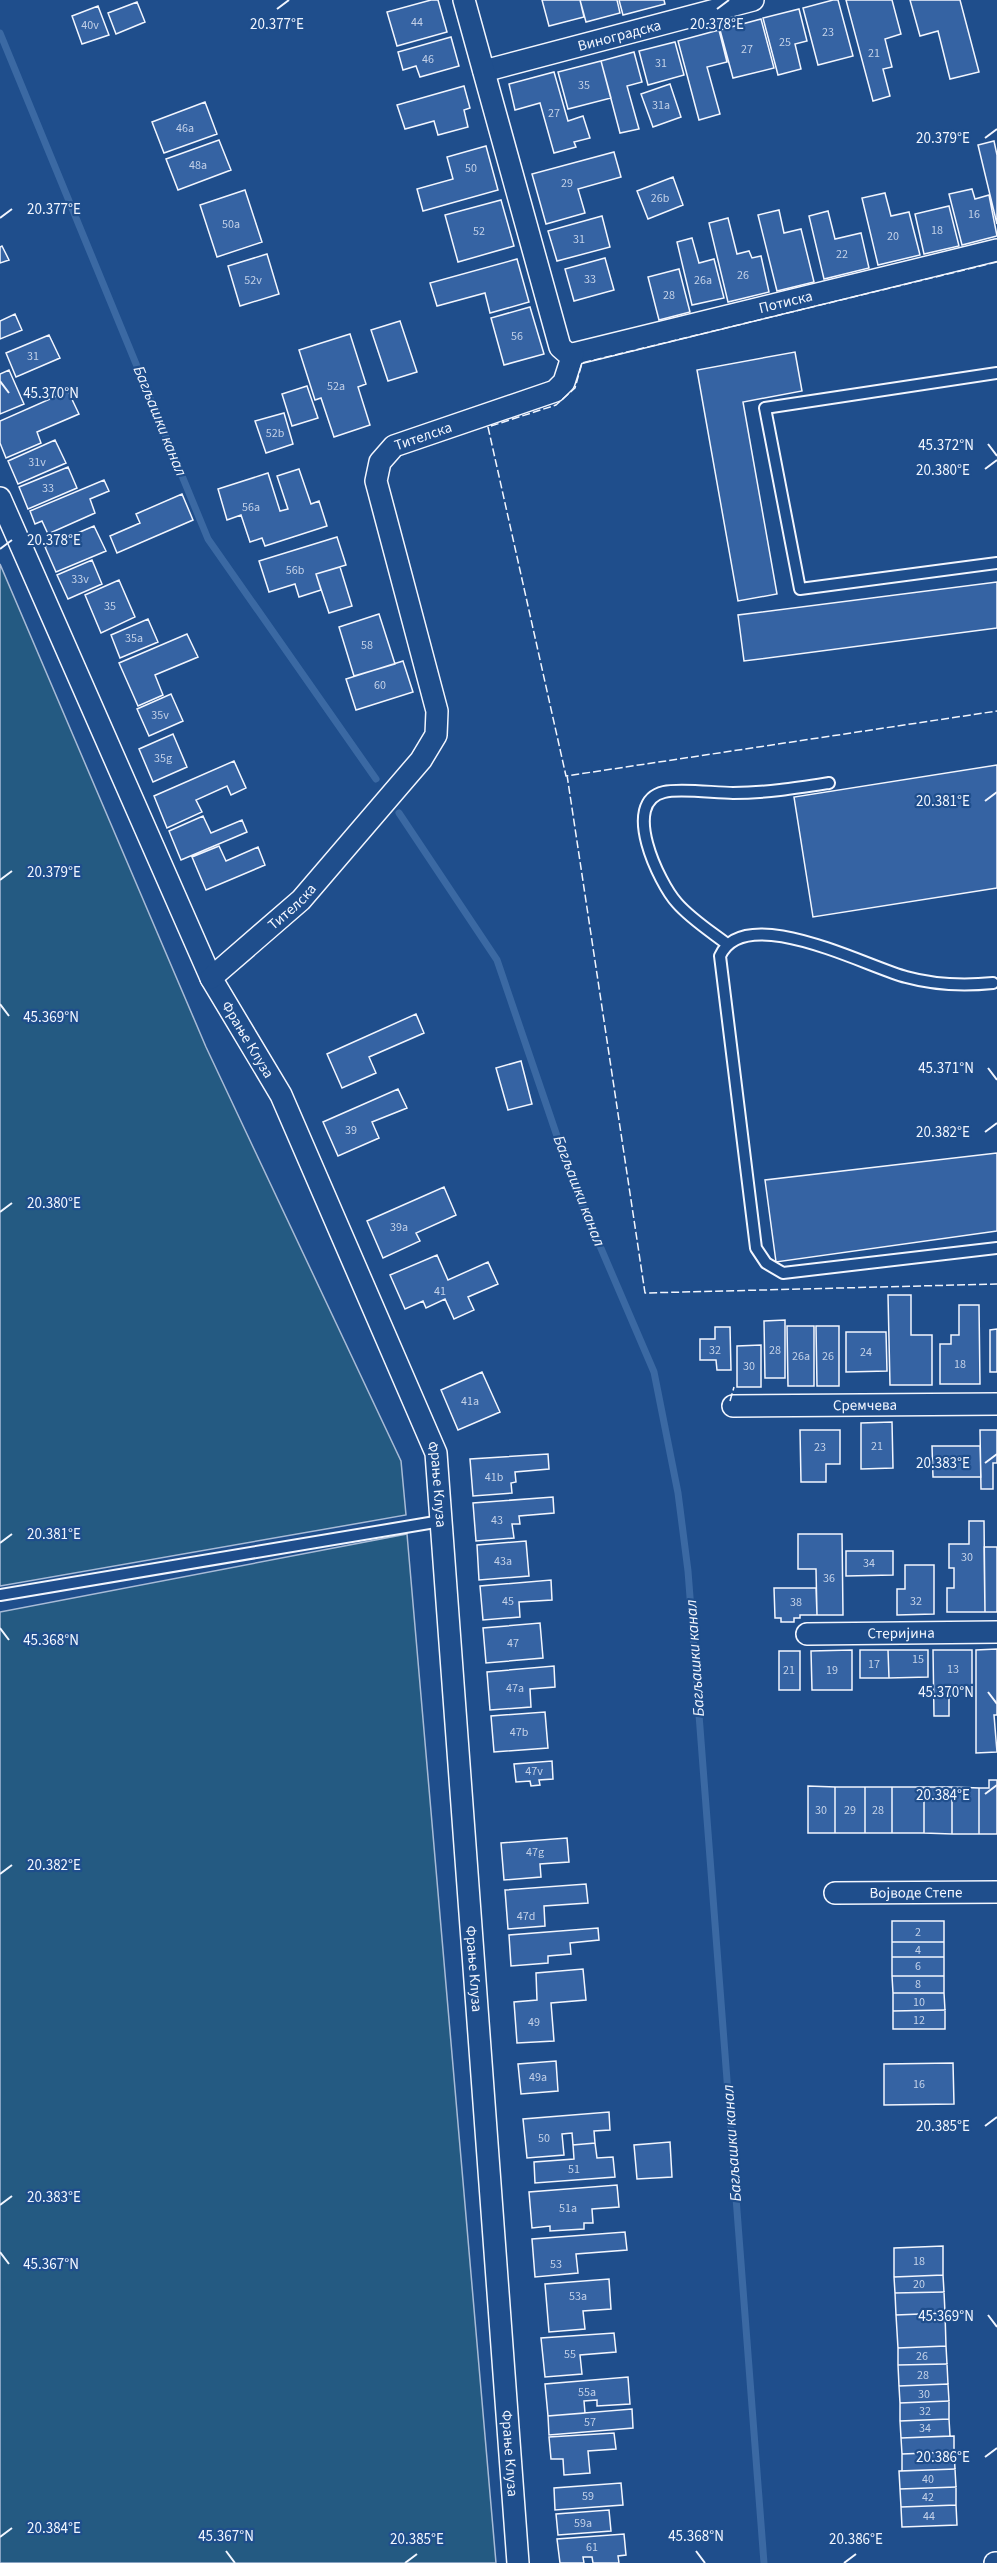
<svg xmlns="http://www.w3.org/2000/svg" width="997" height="2563" font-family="'Source Sans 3',sans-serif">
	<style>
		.green { fill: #245a82; stroke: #a8bbd7; stroke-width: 1.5 }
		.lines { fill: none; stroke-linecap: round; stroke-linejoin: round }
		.stream { stroke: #3b69a3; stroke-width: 7 }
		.building { fill: #3563a3; stroke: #f2f6ff; stroke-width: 1.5 }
		.service-casing { stroke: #f2f6ff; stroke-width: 14 }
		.minor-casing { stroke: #f2f6ff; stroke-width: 24 }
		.service { stroke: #1f4e8c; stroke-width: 10 }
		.minor { stroke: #1f4e8c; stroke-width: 21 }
		.fence { stroke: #f2f6ff; stroke-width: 1.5; stroke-dasharray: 8 3; stroke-linecap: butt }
		.ticks { fill: none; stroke: #f2f6ff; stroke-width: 2 }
		.labels { text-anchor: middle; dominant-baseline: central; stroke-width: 4.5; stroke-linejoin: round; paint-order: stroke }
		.number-label { font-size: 12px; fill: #c3d1e8 }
		.street-label { font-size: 15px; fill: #f2f6ff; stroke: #1f4e8c }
		.water-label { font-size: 16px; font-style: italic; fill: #f2f6ff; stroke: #1f4e8c }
		.ticks-label { font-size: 15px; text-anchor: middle; fill: #f2f6ff; stroke: #1f4e8c; stroke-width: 4.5; stroke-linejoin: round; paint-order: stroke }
	</style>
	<rect width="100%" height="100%" fill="#1f4e8c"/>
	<path class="green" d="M0,564L206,1047L401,1461L406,1515L0,1586Z
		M407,1534L496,2563H0V1612Z"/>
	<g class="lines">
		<path class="stream" d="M0,33L208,539L376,779
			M399,813L497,960L573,1183L654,1372L678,1493L688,1571L764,2563"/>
	</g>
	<path class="building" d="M431,0H438L447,32L397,46L387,12Z
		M542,0H580L584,17L549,26Z
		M580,0H617L620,13L586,22Z
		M619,0H664L665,4L623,15Z
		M833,0H838L853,56L818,65L803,8Z
		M846,0H892L901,34L885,39L892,67L883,69L890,96L873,101Z
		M910,0H960L979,72L950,79L938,31L920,36Z
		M137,2L145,22L116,34L108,13Z
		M98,6L109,35L82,44L72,16Z
		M799,9L807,41L795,44L801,69L778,75L763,18Z
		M761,19L774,68L733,78L720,30Z
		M719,30L727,62L707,67L720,114L699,120L678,41Z
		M451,37L459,66L420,77L416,66L403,70L398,52Z
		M675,42L684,75L648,85L639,51Z
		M634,52L642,82L627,86L639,129L620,133L601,61Z
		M601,61L611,98L568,109L558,72Z
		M554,72L568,121L583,116L590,138L574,142L576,147L554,153L540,103L515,110L509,84Z
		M670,84L681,117L653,127L641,94Z
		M464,86L470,108L464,110L468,127L438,135L434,121L405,129L397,105Z
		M205,102L217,134L164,153L152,122Z
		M219,140L231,170L178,190L166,159Z
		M994,141L997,155V224L978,145Z
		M486,146L498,190L423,211L417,189L453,179L447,157Z
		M614,152L621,177L578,189L585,213L546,224L532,174Z
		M673,177L683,205L648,219L637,191Z
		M972,189L975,199L989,195L997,236L962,245L949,194Z
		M245,190L262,242L217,257L200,205Z
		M885,193L891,216L909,212L920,255L878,265L862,198Z
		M501,200L514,246L458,262L445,215Z
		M949,206L959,246L924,254L915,214Z
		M779,210L784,233L801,229L814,282L777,291L758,215Z
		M828,211L835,239L861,233L869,268L824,279L809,216Z
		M602,216L610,247L557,261L548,231Z
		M728,218L737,254L749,251L752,258L761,256L769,292L728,302L709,223Z
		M692,238L699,263L714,259L724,298L692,305L677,242Z
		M2,246L9,260L0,263V247Z
		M267,254L279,294L240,306L228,266Z
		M605,258L614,290L574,301L565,269Z
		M517,259L529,302L490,313L485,293L437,306L430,283Z
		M679,269L690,312L659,320L648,277Z
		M530,307L544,354L504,365L491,318Z
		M15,314L22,330L0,339V321Z
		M400,321L417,372L388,381L371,330Z
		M350,334L366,384L358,387L370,425L334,437L321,398L315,400L299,350Z
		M49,335L60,358L16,377L6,353Z
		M795,352L802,391L743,402L777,594L738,601L697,370Z
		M9,370L24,404L0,414V374Z
		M307,386L318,418L292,426L282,394Z
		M68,391L79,414L37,432L41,443L6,458L0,443V421Z
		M284,413L293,444L266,453L255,421Z
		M55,440L66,463L18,484L8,461Z
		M68,467L77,488L28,509L19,487Z
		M299,469L311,504L319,501L327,526L265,546L262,538L250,542L241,515L227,520L218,489L268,473L280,511L288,509L277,476Z
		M104,480L109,491L90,499L95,513L48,534L42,521L35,524L30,511Z
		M182,494L193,520L117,553L110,536L140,523L136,514Z
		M94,526L106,551L56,572L45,547Z
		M337,537L346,565L316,574L321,590L299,597L295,584L269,592L259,561Z
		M92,560L102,584L68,599L57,575Z
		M340,567L352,606L329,613L316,574Z
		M119,580L135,617L101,633L85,595Z
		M997,582V628L744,661L738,615Z
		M379,614L395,664L354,676L339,627Z
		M148,619L158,642L120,658L111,635Z
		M187,634L198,657L155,675L163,695L138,706L119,663Z
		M403,661L413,692L356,710L346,679Z
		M171,694L183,721L149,736L137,709Z
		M173,734L187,767L153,782L139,749Z
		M234,761L246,788L231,795L227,786L196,800L202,812L167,828L154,796Z
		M997,765V888L813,917L794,797Z
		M203,816L211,833L242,820L247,832L181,860L169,831Z
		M219,846L226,861L258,847L265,865L206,890L192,857Z
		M416,1014L424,1033L369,1057L376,1073L342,1088L327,1054Z
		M521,1061L532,1104L508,1110L496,1068Z
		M398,1089L407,1108L372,1122L379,1138L338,1156L323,1122Z
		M997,1153V1231L776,1262L765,1180Z
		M444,1187L456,1215L416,1233L420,1241L383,1258L367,1221Z
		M437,1255L448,1280L488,1262L498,1284L468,1297L474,1310L454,1319L445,1299L426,1308L423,1301L405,1309L390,1275Z
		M888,1295H911V1335H932V1385H890Z
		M959,1305H979L980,1384H940V1344H951V1335H959Z
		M785,1320V1378H765L764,1321Z
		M787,1326H814V1386H788Z
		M816,1326H839V1386H817Z
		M715,1327H730L731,1370H717L716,1360H700V1339H715Z
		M997,1329V1372H990V1330Z
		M846,1332H886L887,1371L846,1372Z
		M761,1345V1387H737V1346Z
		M482,1372L500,1412L458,1430L441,1390Z
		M892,1422L893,1468L861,1469V1423Z
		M800,1430H840V1464H826V1482H801Z
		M980,1430H997V1463H993V1489H981Z
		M932,1446H980L981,1477H933Z
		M548,1454L549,1469L515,1472L516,1482L511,1483L512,1493L473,1496L470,1459Z
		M553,1497L554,1513L519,1516L520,1524H512L514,1538L476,1541L473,1503Z
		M969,1521H984L985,1612H947V1588H954V1568H949V1544H969Z
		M798,1534H842L843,1615H817L816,1569H798Z
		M526,1541L529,1576L479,1580L477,1545Z
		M984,1547H997V1612H985Z
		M846,1551H893V1575L846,1576Z
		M905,1565H934V1614L897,1615V1589H905Z
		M551,1580L552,1600L519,1602L520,1617L483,1620L480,1586Z
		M774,1588H816L817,1615H800V1618H794V1622H781V1618H775Z
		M540,1623L543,1658L486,1663L483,1628Z
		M997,1649V1715H994L997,1752L976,1753V1650Z
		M852,1650V1690H812L811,1651Z
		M860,1650H888L889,1678H860Z
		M888,1650H928V1677L889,1678Z
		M933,1650H972V1689H957V1696H949V1716H934Z
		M779,1651H800V1690H779Z
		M554,1666L555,1687L530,1689L531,1707L490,1710L487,1672Z
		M545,1712L548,1748L494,1752L491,1716Z
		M552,1761L553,1779L539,1780L540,1785L531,1786L530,1781L516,1782L514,1764Z
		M989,1780H997V1834H979V1788H989Z
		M808,1786L835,1787V1833H808Z
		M835,1787H865V1833H835Z
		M865,1787H892V1833H865Z
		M892,1787H924V1833H892Z
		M924,1787H952V1834L924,1833Z
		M952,1787L979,1788V1834H952Z
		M567,1838L569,1862L540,1864L541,1877L504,1880L501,1843Z
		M586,1884L588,1903L544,1906L545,1926L508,1929L505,1890Z
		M892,1921H944V1942H892Z
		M598,1928L599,1940L570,1943L571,1954L548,1956V1963L511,1966L509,1935Z
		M892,1942H944V1957H892Z
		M892,1957H944V1976H892Z
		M583,1969L586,2000L551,2003L554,2041L517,2043L514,2002L537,2000L536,1973Z
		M892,1976H944V1993H893Z
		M893,1993H944L945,2010L893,2011Z
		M945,2010V2029H893V2011Z
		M556,2061L558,2091L521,2094L518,2064Z
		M953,2063L954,2104L884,2105V2064Z
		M609,2112L610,2130L594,2131L595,2143L573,2145L572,2133L562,2134L564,2155L527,2158L523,2119Z
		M670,2142L672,2177L637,2179L634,2145Z
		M595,2143L597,2158L613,2157L615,2177L535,2183L534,2162L574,2159L573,2145Z
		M617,2185L619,2207L592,2209L593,2223H584V2229L550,2231V2226L532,2228L529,2192Z
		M625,2232L627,2250L576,2254L578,2273L535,2277L532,2239Z
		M943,2246V2275L894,2277V2248Z
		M943,2275L944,2292L895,2293L894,2277Z
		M609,2279L611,2309L583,2311L585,2329L549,2332L545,2284Z
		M944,2292L945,2313L896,2315L895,2293Z
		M945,2313L946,2346L898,2348L896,2315Z
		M614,2333L616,2352L580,2355L582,2374L545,2377L541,2338Z
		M946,2346L947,2364L898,2365V2348Z
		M947,2364L948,2384L899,2386L898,2365Z
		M628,2377L630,2404L597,2406V2400L584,2401L585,2413L548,2416L545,2384Z
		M948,2384L949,2401L900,2403L899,2386Z
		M949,2401V2419L900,2421V2403Z
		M632,2409L633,2428L549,2435L548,2416Z
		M949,2419L950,2436L901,2438L900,2421Z
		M614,2433L616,2449L588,2451L590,2473L564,2475L563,2459H551L549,2437Z
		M954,2436V2452L902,2454L901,2438Z
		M954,2452L955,2469L902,2471V2454Z
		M955,2469L956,2487L900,2489L899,2471Z
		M621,2483L623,2505L555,2510L554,2488Z
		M956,2487V2505L901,2507L900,2489Z
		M956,2505L957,2525L902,2527L901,2507Z
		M609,2510L611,2531L558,2535L556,2514Z
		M624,2534L626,2555L618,2556L619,2563H593L592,2557H583L584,2563H560L557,2539Z"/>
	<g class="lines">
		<defs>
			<path id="service" d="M997,373L765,408L800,589L997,563
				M727,944C710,931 691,919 677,903C659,883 620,802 664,792C680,788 715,793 733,793C766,793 797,788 829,783
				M993,983C963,986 935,985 906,977C867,967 744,901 720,956L756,1248L766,1263L783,1273L997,1248
				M0,1595L441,1521"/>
			<g id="minor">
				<path id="s1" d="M484,71L753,0"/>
				<path id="s2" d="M573,354L997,250"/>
				<path id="s3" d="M0,498L211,978L281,1095L436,1453L518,2563"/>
				<path id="s4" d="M211,978L301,900L421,760L436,735L437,711L376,481L380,462L394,446L555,391L564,382L573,354H568L560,347L464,0"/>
				<path id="s5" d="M733,1406L997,1404"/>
				<path id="s6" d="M807,1634L997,1632"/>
				<path id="s7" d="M835,1893L997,1892"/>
				<path d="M995,2563H997"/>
			</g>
		</defs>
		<use href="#service" class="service-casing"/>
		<use href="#minor" class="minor-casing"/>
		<use href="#service" class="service"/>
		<use href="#minor" class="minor"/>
		<path class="fence" d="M997,262L582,363L575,388L556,405L488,427L566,776L997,711
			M567,775L645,1293L997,1284
			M730,1401L734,1387"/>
	</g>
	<path class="ticks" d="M277,9L289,0M717,9L729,0M985,138L997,129M0,218L12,209M0,381L9,393M988,444L997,456M985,469L997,460M0,549L12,540M985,801L997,792M0,880L12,871M0,1004L9,1016M988,1068L997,1080M985,1132L997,1123M0,1212L12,1203M985,1463L997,1454M0,1543L12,1534M0,1628L9,1640M988,1692L997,1704M985,1794L997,1785M0,1874L12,1865M985,2126L997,2117M0,2205L12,2196M0,2252L9,2264M988,2315L997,2327M985,2457L997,2448M0,2537L12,2528M226,2551L235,2563M696,2551L705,2563M405,2563L417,2554M844,2563L856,2554"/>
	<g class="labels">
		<g class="number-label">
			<text x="417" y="22">44</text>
			<text x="90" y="25">40v</text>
			<text x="828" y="32">23</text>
			<text x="785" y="42">25</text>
			<text x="747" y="49">27</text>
			<text x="874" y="53">21</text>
			<text x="428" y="59">46</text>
			<text x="661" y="63">31</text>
			<text x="584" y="85">35</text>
			<text x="661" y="105">31a</text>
			<text x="554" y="113">27</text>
			<text x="185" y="128">46a</text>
			<text x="198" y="165">48a</text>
			<text x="471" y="168">50</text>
			<text x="567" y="183">29</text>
			<text x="660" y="198">26b</text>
			<text x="974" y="214">16</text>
			<text x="231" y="224">50a</text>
			<text x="937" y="230">18</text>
			<text x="479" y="231">52</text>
			<text x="893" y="236">20</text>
			<text x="579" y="239">31</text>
			<text x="842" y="254">22</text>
			<text x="743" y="275">26</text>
			<text x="590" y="279">33</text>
			<text x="253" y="280">52v</text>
			<text x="703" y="280">26a</text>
			<text x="669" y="295">28</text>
			<text x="517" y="336">56</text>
			<text x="33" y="356">31</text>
			<text x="336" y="386">52a</text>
			<text x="275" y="433">52b</text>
			<text x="37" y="462">31v</text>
			<text x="48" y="488">33</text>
			<text x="251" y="507">56a</text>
			<text x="295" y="570">56b</text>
			<text x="80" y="579">33v</text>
			<text x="110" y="606">35</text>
			<text x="134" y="638">35a</text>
			<text x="367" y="645">58</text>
			<text x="380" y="685">60</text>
			<text x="160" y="715">35v</text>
			<text x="163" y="758">35g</text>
			<text x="351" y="1130">39</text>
			<text x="399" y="1227">39a</text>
			<text x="440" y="1291">41</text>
			<text x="715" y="1350">32</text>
			<text x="775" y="1350">28</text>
			<text x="866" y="1352">24</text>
			<text x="801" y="1356">26a</text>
			<text x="828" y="1356">26</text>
			<text x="960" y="1364">18</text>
			<text x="749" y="1366">30</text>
			<text x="470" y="1401">41a</text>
			<text x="877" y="1446">21</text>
			<text x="820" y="1447">23</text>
			<text x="494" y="1477">41b</text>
			<text x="497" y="1520">43</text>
			<text x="967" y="1557">30</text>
			<text x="503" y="1561">43a</text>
			<text x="869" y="1563">34</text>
			<text x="829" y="1578">36</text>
			<text x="508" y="1601">45</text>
			<text x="916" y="1601">32</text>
			<text x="796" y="1602">38</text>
			<text x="513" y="1643">47</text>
			<text x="918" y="1659">15</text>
			<text x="874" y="1664">17</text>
			<text x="953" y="1669">13</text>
			<text x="789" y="1670">21</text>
			<text x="832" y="1670">19</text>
			<text x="515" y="1688">47a</text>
			<text x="519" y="1732">47b</text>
			<text x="534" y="1771">47v</text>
			<text x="821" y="1810">30</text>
			<text x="850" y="1810">29</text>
			<text x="878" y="1810">28</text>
			<text x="535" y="1852">47g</text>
			<text x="526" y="1916">47d</text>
			<text x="918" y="1932">2</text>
			<text x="918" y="1950">4</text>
			<text x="918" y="1966">6</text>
			<text x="918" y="1984">8</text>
			<text x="919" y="2002">10</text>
			<text x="919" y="2020">12</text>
			<text x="534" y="2022">49</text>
			<text x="538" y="2077">49a</text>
			<text x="919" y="2084">16</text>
			<text x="544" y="2138">50</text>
			<text x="574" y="2169">51</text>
			<text x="568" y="2208">51a</text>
			<text x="919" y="2261">18</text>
			<text x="556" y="2264">53</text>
			<text x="919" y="2284">20</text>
			<text x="578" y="2296">53a</text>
			<text x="570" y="2354">55</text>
			<text x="922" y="2356">26</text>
			<text x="923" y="2375">28</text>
			<text x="587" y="2392">55a</text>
			<text x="924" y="2394">30</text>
			<text x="925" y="2411">32</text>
			<text x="590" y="2422">57</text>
			<text x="925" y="2428">34</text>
			<text x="928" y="2479">40</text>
			<text x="588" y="2496">59</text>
			<text x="928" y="2497">42</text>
			<text x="929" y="2516">44</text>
			<text x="583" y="2523">59a</text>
			<text x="592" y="2547">61</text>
		</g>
		<g class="street-label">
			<text stroke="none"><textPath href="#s1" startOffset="140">Виноградска</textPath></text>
			<text stroke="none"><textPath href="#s2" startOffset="219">Потиска</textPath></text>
			<text stroke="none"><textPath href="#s4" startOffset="666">Тителска</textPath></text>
			<text stroke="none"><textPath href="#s4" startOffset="108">Тителска</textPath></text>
			<text stroke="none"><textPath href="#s3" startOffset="596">Фрање Клуза</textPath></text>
			<text stroke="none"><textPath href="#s5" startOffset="132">Сремчева</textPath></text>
			<text stroke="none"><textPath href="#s3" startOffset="1082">Фрање Клуза</textPath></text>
			<text stroke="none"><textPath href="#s6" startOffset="94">Стеријина</textPath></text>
			<text stroke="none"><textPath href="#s7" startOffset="81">Војводе Степе</textPath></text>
			<text stroke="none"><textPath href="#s3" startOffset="1568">Фрање Клуза</textPath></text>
			<text stroke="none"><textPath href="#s3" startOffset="2054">Фрање Клуза</textPath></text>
		</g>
		<g class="water-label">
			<text transform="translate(160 421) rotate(68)">Багљашки канал</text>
			<text transform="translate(579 1191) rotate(69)">Багљашки канал</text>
			<text transform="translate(695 1658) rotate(-94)">Багљашки канал</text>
			<text transform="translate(732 2143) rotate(-94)">Багљашки канал</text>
		</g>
	</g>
	<g class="ticks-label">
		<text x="277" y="29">20.377°E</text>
		<text x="717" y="29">20.378°E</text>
		<text x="943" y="143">20.379°E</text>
		<text x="54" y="214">20.377°E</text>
		<text x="51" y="398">45.370°N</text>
		<text x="946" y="450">45.372°N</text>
		<text x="943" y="475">20.380°E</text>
		<text x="54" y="545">20.378°E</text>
		<text x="943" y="806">20.381°E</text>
		<text x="54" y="877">20.379°E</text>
		<text x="51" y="1022">45.369°N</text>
		<text x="946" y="1073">45.371°N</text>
		<text x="943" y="1137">20.382°E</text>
		<text x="54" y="1208">20.380°E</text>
		<text x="943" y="1468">20.383°E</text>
		<text x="54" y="1539">20.381°E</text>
		<text x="51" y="1645">45.368°N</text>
		<text x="946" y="1697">45.370°N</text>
		<text x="943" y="1800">20.384°E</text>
		<text x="54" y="1870">20.382°E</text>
		<text x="943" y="2131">20.385°E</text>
		<text x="54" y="2202">20.383°E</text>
		<text x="51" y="2269">45.367°N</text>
		<text x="946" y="2321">45.369°N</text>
		<text x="943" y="2462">20.386°E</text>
		<text x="54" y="2533">20.384°E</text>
		<text x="226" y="2541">45.367°N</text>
		<text x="696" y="2541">45.368°N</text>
		<text x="417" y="2544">20.385°E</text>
		<text x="856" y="2544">20.386°E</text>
	</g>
</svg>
